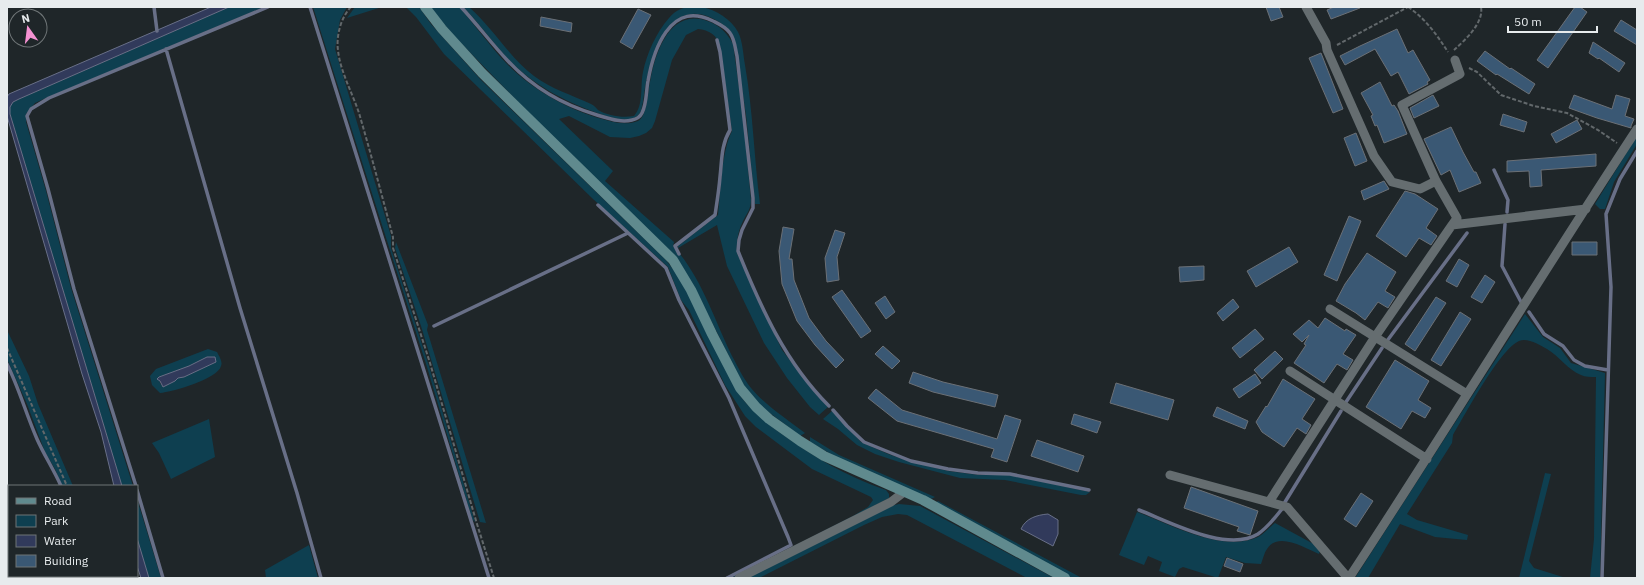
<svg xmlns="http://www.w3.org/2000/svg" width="1644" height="585" font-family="'IBM Plex Sans',sans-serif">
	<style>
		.green { fill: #0e3f50; fill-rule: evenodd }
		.water { fill: #313a5b; stroke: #686f87 }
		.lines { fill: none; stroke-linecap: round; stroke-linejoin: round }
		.stream { stroke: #686f87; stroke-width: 3.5 }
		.building { fill: #3a5874; stroke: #6b7076 }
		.path { stroke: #62686b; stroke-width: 2; stroke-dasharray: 4 2; stroke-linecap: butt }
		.street { stroke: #656d70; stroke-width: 9 }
		.secondary { stroke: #608a8e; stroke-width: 10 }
	</style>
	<rect width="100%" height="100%" fill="#1f2629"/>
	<path class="green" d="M229,7H264L46,98L35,103L26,114V122L46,191L71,288L133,486H122L10,114L9,107L13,102L19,99Z
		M313,7H347L340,20L335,49L391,236V248L429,366L475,522L472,519L427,367Z
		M355,7H382L347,18Z
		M406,7H419L431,24L481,80L666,260L682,281L741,397C753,412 763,420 779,432C812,456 847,477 886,490L889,494V498L736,578H731L853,516L868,507L873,500L871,497L812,469L756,427L745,416L725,385L689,310L681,300L668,267L593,199L444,54L416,17Z
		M429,7H459C475,25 489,45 506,63C530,88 568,110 602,119C613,122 626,126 638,121C647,117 648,91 650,82C655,52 671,5 710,22C720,26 728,34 733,44L743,116L751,200C751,209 747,213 743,221C738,231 736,242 737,253L782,350L815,393L828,407L819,415L810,407L787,378L764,343L727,266L717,225L678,248V246L718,215C721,190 721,153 732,131L720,46C717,35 709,30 698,29L686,35L672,60L655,121L652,128L646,133L639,136L630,138L610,137L569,116L559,119L613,171L605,181L674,242L673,246C701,276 714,319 732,356C738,367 743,378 751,388C766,406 787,419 805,433L800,436L762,407L744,386L696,291L680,263L530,114L456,38Z
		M463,7H469C493,28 509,57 534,76C551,89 572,95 591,104C595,106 596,108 598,110C608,116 623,118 634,116C644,105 640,86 643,72C647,53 656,33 669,18C677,8 689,5 702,7C716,10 731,19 738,32C743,42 743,54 745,65C753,111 754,157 760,204H755L746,115L735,42C731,28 720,21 707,16C670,3 653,49 647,78C644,89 644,100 641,111C635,124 617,119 606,116C568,103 537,88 509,60C493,43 480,24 463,7Z
		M1637,136V144L1614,182L1605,209H1600L1595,204Z
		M396,242L428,325L427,330L486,523L480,522L421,326L395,248Z
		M1525,314L1543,337L1560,348L1571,363L1605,373L1600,578H1590L1594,539L1596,377C1591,377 1585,377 1581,375C1568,370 1559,356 1547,349C1540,345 1527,337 1519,341C1500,349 1465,415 1453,435L1452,443L1407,514L1417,520L1468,535L1467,540L1435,537L1400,524L1368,578H1355Z
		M7,330L29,376L38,404L73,486H62L55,469L45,452L27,404L7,359Z
		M208,349L217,352C219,356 223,362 221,366C218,379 172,392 160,393L152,385L150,376L156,369ZM207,357L216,362L184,377L178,378L175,381L163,387L160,383L159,377L189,366Z
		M832,411L861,442L888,454L911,462L948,471L979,475H1010L1090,492L1086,495H1081L1005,480L960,478L899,462L875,454L857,445L838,429L823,419Z
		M209,419L215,457L171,479L159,453L152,443Z
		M810,437L839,455L935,497L929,500L850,465L810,442Z
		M1545,473L1551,474L1529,561L1534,568L1566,578H1519Z
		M137,499L161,578H149L137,538Z
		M938,501L1080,577V578H1069L935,503Z
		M899,504L920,506L1054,578H1027L907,515L898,514L882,517L864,525L759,578H745L891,506Z
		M1137,512C1172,525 1222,553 1258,537C1264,534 1270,527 1275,523L1321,548L1319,554C1305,548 1278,531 1267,549C1264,553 1263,559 1261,564L1245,563L1226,557L1218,578L1183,567L1179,569L1175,577L1159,571L1162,562L1148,556L1144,565L1119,555Z
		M309,545L318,578H266L265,570Z"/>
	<path class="water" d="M211,7H229L19,99L13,102L10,107V114L122,486H114L101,432L82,374L7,116V97L9,94Z
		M207,357H215L216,362L184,377L178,378L175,381L163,387L160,381L157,379L159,377L189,366Z
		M1048,514L1058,520V534L1053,546L1021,529C1026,518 1037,515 1048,514Z
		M137,538L149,578H141L137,566Z"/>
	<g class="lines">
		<path class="stream" d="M154,7L157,31
			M310,7L489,578
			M461,7C477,24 491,43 507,60C531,86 563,105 597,115C608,118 620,123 632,120C637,119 640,117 642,113C647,103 646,91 648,81C651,64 656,46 666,32C679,14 694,12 713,21C719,24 726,27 730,33C735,40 735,48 737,56L753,198V208L742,230L739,240L738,251C761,308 785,362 829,406
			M166,49L240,308L297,493L321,578
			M1494,170L1508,200L1507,212
			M598,205L666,268L679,300L729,398L788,537L791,545L727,578
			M1505,224L1502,266L1521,302
			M679,254L675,246L715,215C717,202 719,190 720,177C722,160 721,145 730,130L720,52L717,40
			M1529,312L1544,334L1563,346L1574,360L1585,366L1608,370
			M434,326L628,233
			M1387,341L1467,233
			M7,364C19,388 26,414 37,439C44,455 54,470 61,486
			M1346,402L1382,348
			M833,410L847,426L864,442L911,461L948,469L978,473L1010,474L1089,490
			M136,486L74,289L48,189L27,116L31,109L49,98L268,7
			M137,490L163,578
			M1285,502L1341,411
			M1139,510C1170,522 1227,553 1258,534C1268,527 1275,518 1282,509
			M100,576L101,578
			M1602,578L1611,287L1606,214L1620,179L1637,151"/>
	</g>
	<path class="building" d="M1266,7H1279L1283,17L1271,21Z
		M1334,7H1360V8L1331,19L1327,10Z
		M1575,7H1580L1587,12L1548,68L1537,60Z
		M638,9L651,15L632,49L620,42Z
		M541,17L572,23L571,32L540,26Z
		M1621,20L1637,30V45L1614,31Z
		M1397,29L1408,53L1413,50L1430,80L1427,82L1428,84L1409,94L1398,72L1391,76L1375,49L1345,65L1340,56L1360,46Z
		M1593,42L1625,63L1619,72L1599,58L1598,59L1589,53Z
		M1485,51L1510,69L1511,68L1535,84L1529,94L1497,74L1496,75L1477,61Z
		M1321,53L1343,109L1333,113L1309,58Z
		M1380,82L1392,106L1394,105L1398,111L1407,134L1384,143L1377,125L1375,126L1371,116L1373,115L1361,93Z
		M1433,95L1439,106L1414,118L1410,108Z
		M1574,95L1612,109L1616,95L1630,99L1625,116L1634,119L1631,126V128L1597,118L1569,108Z
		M1503,114L1527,122L1524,132L1500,125Z
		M1577,120L1582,129L1556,143L1551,134Z
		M1451,127L1463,152L1474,172H1476L1481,183L1459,192L1450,170L1441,175L1424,139Z
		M1356,133L1367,161L1355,166L1344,138Z
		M1596,154V166L1541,170L1542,186L1530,187L1529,171L1507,172V161Z
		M1384,181L1389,189L1364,200L1361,191Z
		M1405,191L1415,194L1438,209L1426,228L1437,236L1431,245L1419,238L1406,257L1376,236Z
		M1349,216L1361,221L1337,281L1324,275Z
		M783,227L794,229L789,259H792L794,280L809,318L826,341L844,360L836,368L815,345L797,321L782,284L779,251Z
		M835,230L845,233L837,257L839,280L827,282L825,258Z
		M1572,242H1597V255H1572Z
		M1289,247L1298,262L1256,287L1247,271Z
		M1367,253L1396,272L1385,291L1395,297L1388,308L1378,302L1365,320L1356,313L1336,301L1345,284Z
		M1459,259L1469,265L1457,287L1446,281Z
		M1204,266V280L1180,282L1179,267Z
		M1485,275L1495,282L1482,303L1471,297Z
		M842,290L871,331L861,338L832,297Z
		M885,296L895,312L886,319L875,303Z
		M1436,297L1446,303L1415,351L1405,344Z
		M1233,299L1239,307L1223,321L1217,313Z
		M1460,312L1471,319L1441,366L1431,360Z
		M1325,318L1345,331L1346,329L1356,335L1343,354L1353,360L1347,370L1337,364L1324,383L1294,363L1306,345L1304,344L1309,335L1302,342L1293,334L1309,320L1318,328Z
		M1255,329L1264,339L1240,358L1232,348Z
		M883,346L900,361L892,369L875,354Z
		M1275,351L1283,359L1262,379L1254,370Z
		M1395,360L1429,381L1418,400L1431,408L1425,418L1412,411L1401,429L1366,407Z
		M913,372L943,382L998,395L995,407L933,392L909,383Z
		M1255,374L1261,383L1239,398L1233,389Z
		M1283,379L1315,399L1302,419L1311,425L1306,434L1297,428L1284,447L1262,432L1256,422L1266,406L1267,407Z
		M1116,383L1174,400L1168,420L1110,403Z
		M876,389L902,410L997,439L1005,415L1021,420L1007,462L991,457L994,449L897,421L868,398Z
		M1217,407L1248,421L1245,429L1213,416Z
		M1074,414L1101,422L1097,433L1071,424Z
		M1037,440L1084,456L1078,472L1031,456Z
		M1191,487L1258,511L1250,535L1237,531L1239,527L1184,508Z
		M1361,493L1373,501L1356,527L1344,519Z
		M1227,558L1243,564L1240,572L1224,566Z"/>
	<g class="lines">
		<path class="path" d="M351,7C341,17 336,36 338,50C340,71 352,92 359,113C371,154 382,196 393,237V248L430,363L477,524L494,578
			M1408,7C1425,18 1437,35 1448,52
			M1337,45L1408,7
			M1454,50C1465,40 1484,23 1481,7
			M1469,68L1477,72L1501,95L1534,106L1567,113L1598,130L1617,143
			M7,348L67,486
			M108,576L109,578"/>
		<path class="street" d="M1306,7L1326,43L1327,50L1374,156L1392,182L1420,189L1436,181
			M1452,225L1457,218L1436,181L1402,105L1460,74L1455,60
			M1330,309L1467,394
			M1290,371L1427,459
			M1170,475L1287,507L1348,578
			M1269,502L1375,337L1452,225L1586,209
			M739,578L891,502L904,492
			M1349,578C1447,429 1539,278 1637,129"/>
		<path class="secondary" d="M425,7L442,29L482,73L673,260L691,290L712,334L740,388L756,407L769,419L800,441L824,456L923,500L1065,578"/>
	</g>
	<rect width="1644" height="585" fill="none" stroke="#e7ebed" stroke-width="16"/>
	<rect x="8" y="485" width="130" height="92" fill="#1f2629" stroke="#6f7577"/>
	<rect x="16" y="498" width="20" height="6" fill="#608a8e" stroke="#6f7577"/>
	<text x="44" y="505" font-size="12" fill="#e7ebed">Road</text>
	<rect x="16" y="515" width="20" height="12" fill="#0e3f50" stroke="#6f7577"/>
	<text x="44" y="525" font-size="12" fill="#e7ebed">Park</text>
	<rect x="16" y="535" width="20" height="12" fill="#313a5b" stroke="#6f7577"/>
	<text x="44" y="545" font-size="12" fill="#e7ebed">Water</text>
	<rect x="16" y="555" width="20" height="12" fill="#3a5874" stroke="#6f7577"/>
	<text x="44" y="565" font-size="12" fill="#e7ebed">Building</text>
	<g transform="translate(28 28) rotate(346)"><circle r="19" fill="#1f2629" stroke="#6f7577"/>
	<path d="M0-3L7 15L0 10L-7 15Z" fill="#f591d2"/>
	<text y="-6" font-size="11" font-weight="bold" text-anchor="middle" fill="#e7ebed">N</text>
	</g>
	<path d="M1508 26v6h89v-6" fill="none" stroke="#e7ebed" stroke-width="2"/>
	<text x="1514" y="26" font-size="12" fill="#e7ebed" stroke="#1f2629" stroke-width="3" paint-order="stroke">50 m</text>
</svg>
